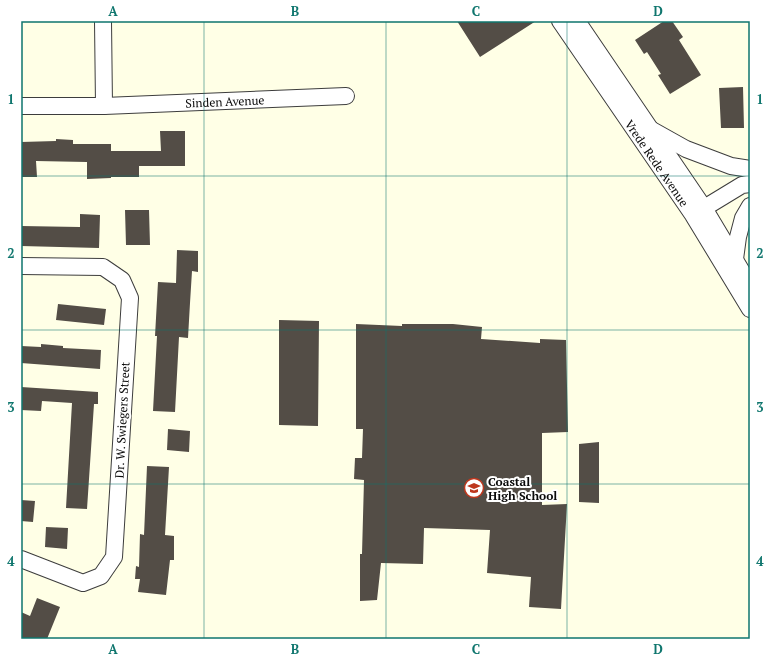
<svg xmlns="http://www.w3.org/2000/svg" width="771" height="660" font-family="'PT Serif',serif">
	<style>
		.building { fill: #534d46 }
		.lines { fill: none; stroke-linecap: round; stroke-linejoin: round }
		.minor-casing { stroke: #3d3d3d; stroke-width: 18 }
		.minor { stroke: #fff; stroke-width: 16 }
		.grid { fill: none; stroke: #0f766e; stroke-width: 1; stroke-opacity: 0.55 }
		.labels { text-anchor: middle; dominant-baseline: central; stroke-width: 4; stroke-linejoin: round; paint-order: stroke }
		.street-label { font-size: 12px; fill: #0a0a0a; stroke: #fff }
		.poi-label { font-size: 12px; font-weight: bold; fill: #0a0a0a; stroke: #fff; text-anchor: start }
		.neatline { fill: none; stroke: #0f766e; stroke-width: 1.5 }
		.grid-label { font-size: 13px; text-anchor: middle; font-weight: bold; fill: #0f766e }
	</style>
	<rect width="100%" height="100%" fill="#ffffe6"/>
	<path class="building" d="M457,21H536L480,57Z
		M664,21H672L683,37L679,40L701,75L670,94L658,75L661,74L647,52L644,54L635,40Z
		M743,87L744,128H721L719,88Z
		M160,131H185V166H139V177H111V178L87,179V162L36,161L37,177H21V142L56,141V139L73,140V144H111V151H161Z
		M125,210H149L150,245H126Z
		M80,214L100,215L99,248L21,246V226L80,227Z
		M177,250L198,251V272L192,271L190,303L188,338L179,337L175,412L153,411L157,336H155L158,282L176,283Z
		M58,304L106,309L104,325L56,320Z
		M279,320L319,321L318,426L279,425Z
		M356,324L402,326V324H453L482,327L481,339L540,343V339L566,340L568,432L542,433V505L567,504L561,609L529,607L531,577L487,573L490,530L424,528L423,564L381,563L377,600L360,601V554H362L364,480L354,479L355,458H362L363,429H356Z
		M41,344L63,346V348L101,350L100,369L21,363V346L41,347Z
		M21,387L98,392V404H94L87,509L66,508L72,403L42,401L41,411L21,410Z
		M168,429L190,431L189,452L167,450Z
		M599,442V503L579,502V444Z
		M147,466L169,467L165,535L174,536V560H170L166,595L138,592L140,579H135L136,566L139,567L140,534L144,535Z
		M21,500L35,501L33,522L21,521Z
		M46,527L68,528L67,549L45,547Z
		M37,598L60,607L47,639H21V612L30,616Z"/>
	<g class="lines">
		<defs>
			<g id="minor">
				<path d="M103,21L104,106"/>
				<path id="s1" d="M560,21L693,215L750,309"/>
				<path d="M577,21L704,208L750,285"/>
				<path id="s2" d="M21,106H104L346,96"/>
				<path d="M652,130L686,149L731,166L750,169"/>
				<path d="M696,213L742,185L750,184"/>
				<path d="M735,259L738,237L743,218L750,206"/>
				<path d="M21,266L103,267L122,280L130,298L114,557L101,576L83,583L21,559"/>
			</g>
		</defs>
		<use href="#minor" class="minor-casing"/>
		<use href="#minor" class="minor"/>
	</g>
	<path class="grid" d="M204,21V639M386,21V639M567,21V639M21,176H750M21,330H750M21,484H750"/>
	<defs>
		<symbol id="school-ring" viewBox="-11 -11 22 22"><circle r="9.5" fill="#fff" stroke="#be371d" stroke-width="1.5"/><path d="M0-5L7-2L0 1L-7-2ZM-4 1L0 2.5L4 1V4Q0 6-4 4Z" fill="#be371d"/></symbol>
	</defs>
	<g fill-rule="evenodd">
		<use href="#school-ring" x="463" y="477" width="22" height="22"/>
	</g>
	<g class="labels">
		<g class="street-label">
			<text stroke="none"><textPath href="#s2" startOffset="204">Sinden Avenue</textPath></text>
			<text stroke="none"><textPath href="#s1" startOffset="172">Vrede Rede Avenue</textPath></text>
			<text transform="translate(122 420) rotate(-87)">Dr. W. Swiegers Street</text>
		</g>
		<g class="poi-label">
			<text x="488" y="481">Coastal<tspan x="488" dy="14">High School</tspan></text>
		</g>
	</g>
	<rect width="771" height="660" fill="none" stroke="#ffffff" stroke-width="44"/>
	<rect x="22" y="22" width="727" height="616" class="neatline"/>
	<g class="grid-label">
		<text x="113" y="16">A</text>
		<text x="295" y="16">B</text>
		<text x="476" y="16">C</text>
		<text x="658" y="16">D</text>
		<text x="11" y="104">1</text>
		<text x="760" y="104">1</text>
		<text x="11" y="258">2</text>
		<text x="760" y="258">2</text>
		<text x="11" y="412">3</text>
		<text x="760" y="412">3</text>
		<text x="11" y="566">4</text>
		<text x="760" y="566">4</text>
		<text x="113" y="654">A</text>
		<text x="295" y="654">B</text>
		<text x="476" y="654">C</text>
		<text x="658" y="654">D</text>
	</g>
</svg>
